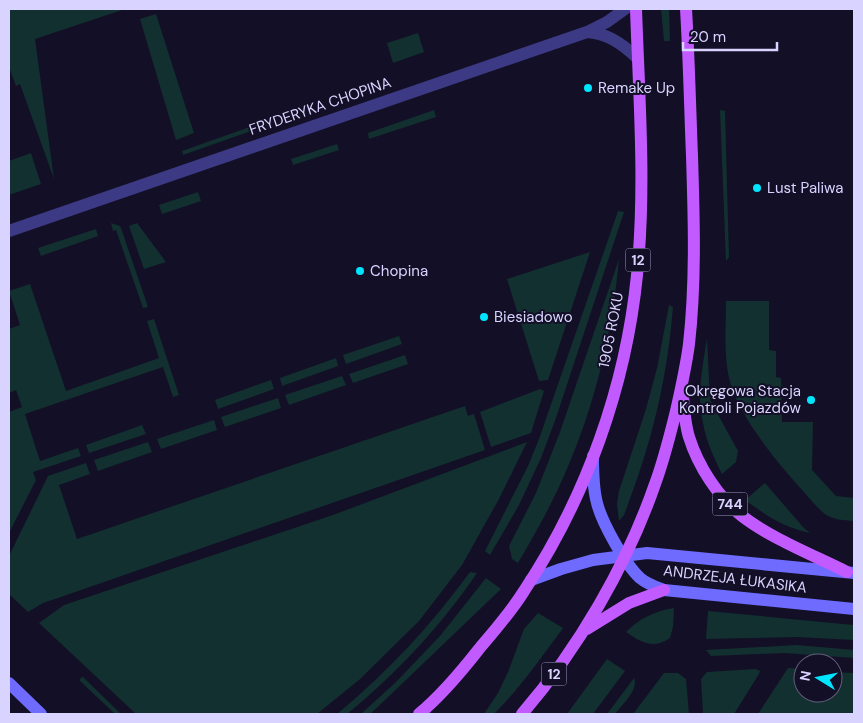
<svg xmlns="http://www.w3.org/2000/svg" width="863" height="723" font-family="'DM Sans',sans-serif">
	<style>
		.green { fill: #12302f }
		.lines { fill: none; stroke-linecap: round; stroke-linejoin: round }
		.street { stroke: #3d3a85; stroke-width: 12 }
		.secondary { stroke: #6f6bff; stroke-width: 12 }
		.primary { stroke: #c25bff; stroke-width: 12 }
		.poi-dot { fill: #00e5ff; stroke: #130f26; stroke-width: 2 }
		.labels { text-anchor: middle; dominant-baseline: central; stroke-width: 4; stroke-linejoin: round; paint-order: stroke }
		.shield { fill: #130f26; stroke: #9e99be; stroke-width: 1 }
		.shield-label { font-size: 14px; font-weight: bold; fill: #d9d4ff }
		.poi-label { font-size: 15px; fill: #d9d4ff; stroke: #130f26; text-anchor: start }
		.street-label { font-size: 15px; fill: #d9d4ff; stroke: #130f26 }
	</style>
	<rect width="100%" height="100%" fill="#130f26"/>
	<path class="green" d="M9,9H125L35,39L54,179L20,84L16,86L9,67Z
		M661,9H669L670,41H664Z
		M156,14L194,133L176,140L140,19Z
		M418,33L424,52L393,63L387,43Z
		M434,110L436,117L369,139L368,133Z
		M720,110L725,111L729,257L726,261Z
		M269,120L271,124L183,155L182,151Z
		M337,144L339,150L293,165L291,159Z
		M31,153L41,184L9,195V161Z
		M198,192L201,201L162,214L159,205Z
		M618,211L624,212L556,418L541,458L519,505L490,555L485,551L528,466L539,439Z
		M111,223L120,226L121,228L148,307L143,308L116,230L113,231Z
		M137,223L166,262L144,269L129,226Z
		M96,229L98,236L41,256L38,248Z
		M590,252L548,380L539,381L507,279Z
		M619,259C612,338 592,417 558,489C546,515 532,539 518,563L512,559L509,546L536,493L560,432Z
		M30,284L66,391L159,358L147,321L154,319L179,395L173,397L163,367L25,414L40,461L78,448L81,456L33,472L36,480L9,533V412L22,407L16,390L9,393V329L20,325L9,291Z
		M726,301H769V350L776,351V377L781,378L782,422H813L812,470L836,496L854,498V521C844,520 833,520 825,514C817,508 810,499 804,492C780,466 741,419 731,385C723,359 726,329 726,301Z
		M669,305L673,307C667,382 651,445 624,515L619,521L617,504L619,491L646,409L657,368Z
		M399,336L402,344L346,364L343,355Z
		M707,338L710,400L738,451L736,462L722,474C714,458 706,441 703,423C696,395 703,365 707,338Z
		M405,355L408,364L353,383L349,374Z
		M336,358L338,366L282,386L280,378Z
		M342,376L346,385L289,405L285,395Z
		M271,380L274,389L218,409L215,400Z
		M540,389L544,391L531,433L491,447L480,412Z
		M278,398L281,408L225,427L221,417Z
		M465,406L468,416L474,414L485,450L58,598L43,603L28,612L9,594V569L10,565L9,563V556L48,476L86,463L90,474L59,485L77,539Z
		M214,420L217,430L161,449L157,439Z
		M142,425L146,434L89,453L86,445Z
		M148,442L152,452L98,471L94,460Z
		M527,442L499,499L462,565L419,621L359,680L317,714H136L39,623L64,605L333,515Z
		M765,483L803,527L810,533C781,526 769,517 745,500Z
		M470,572L477,573C441,626 396,674 347,714H337C388,672 431,625 470,572Z
		M486,578L501,589L384,701L370,714H361L396,682L440,636Z
		M674,608L673,627L670,638C653,650 641,642 626,632C640,618 655,611 674,608Z
		M708,611L854,625V640L797,637L706,639Z
		M538,613L563,628C541,658 520,688 494,714H484L498,693L508,672L524,629Z
		M797,645L854,650V658L784,653L711,656L706,650Z
		M607,659L625,671L593,714H567Z
		M788,668L803,669V693H833V672L854,673V714H758Z
		M756,669L760,671L759,674L734,714H703L701,679L707,672Z
		M664,673H678L686,679L689,714H633Z
		M82,677H83L121,714H115L79,680Z
		M634,678C639,690 622,705 615,714H607Z"/>
	<g class="lines">
		<path class="street" d="M587,32L607,22L625,9
			M9,231L587,32C607,33 623,44 637,58"/>
		<path class="secondary" d="M593,456C593,472 593,488 597,503C602,523 625,564 640,578C647,584 656,587 664,590L854,609
			M531,580L561,569L593,560L647,553L854,573
			M9,683L41,714"/>
		<path class="primary" d="M683,396C684,410 685,424 689,437C698,466 718,497 742,516C772,539 813,555 847,572
			M587,629L629,603L664,590
			M419,714C442,695 461,672 479,649C495,630 511,612 524,591C586,498 626,386 637,275C646,187 639,97 636,9
			M522,714C578,649 627,565 655,484C664,460 670,435 676,411C681,389 686,367 689,344C696,281 694,219 692,156C690,107 689,58 686,9"/>
	</g>
	<g class="poi-dot">
		<circle cx="588" cy="88" r="5"/>
		<circle cx="757" cy="188" r="5"/>
		<circle cx="360" cy="271" r="5"/>
		<circle cx="484" cy="317" r="5"/>
		<circle cx="811" cy="400" r="5"/>
	</g>
	<g class="labels">
		<g class="shield">
			<rect x="625.5" y="248.5" width="25" height="23" rx="4"/>
			<rect x="712.5" y="492.5" width="35" height="23" rx="4"/>
			<rect x="541.5" y="662.5" width="25" height="23" rx="4"/>
		</g>
		<g class="shield-label">
			<text x="638" y="260">12</text>
			<text x="730" y="504">744</text>
			<text x="554" y="674">12</text>
		</g>
		<g class="poi-label">
			<text x="598" y="88">Remake Up</text>
			<text x="767" y="188">Lust Paliwa</text>
			<text x="370" y="271">Chopina</text>
			<text x="494" y="317">Biesiadowo</text>
			<text x="801" y="391" text-anchor="end">Okręgowa Stacja<tspan x="801" dy="17">Kontroli Pojazdów</tspan></text>
		</g>
		<g class="street-label">
			<text transform="translate(320 106) rotate(-19)">FRYDERYKA CHOPINA</text>
			<text transform="translate(611 330) rotate(-79)">1905 ROKU</text>
			<text transform="translate(735 579) rotate(7)">ANDRZEJA ŁUKASIKA</text>
		</g>
	</g>
	<rect width="863" height="723" fill="none" stroke="#d9d4ff" stroke-width="20"/>
	<g transform="translate(818 678) rotate(280)"><circle r="24" fill="#130f26" stroke="#625e7d"/>
	<path d="M0-4L9 19L0 12L-9 19Z" fill="#00e5ff"/>
	<text y="-8" font-size="14" font-weight="bold" text-anchor="middle" fill="#d9d4ff">N</text>
	</g>
	<path d="M683 42v8h94v-8" fill="none" stroke="#d9d4ff" stroke-width="2.5"/>
	<text x="690" y="42" font-size="15" fill="#d9d4ff" stroke="#130f26" stroke-width="4" paint-order="stroke">20 m</text>
</svg>
